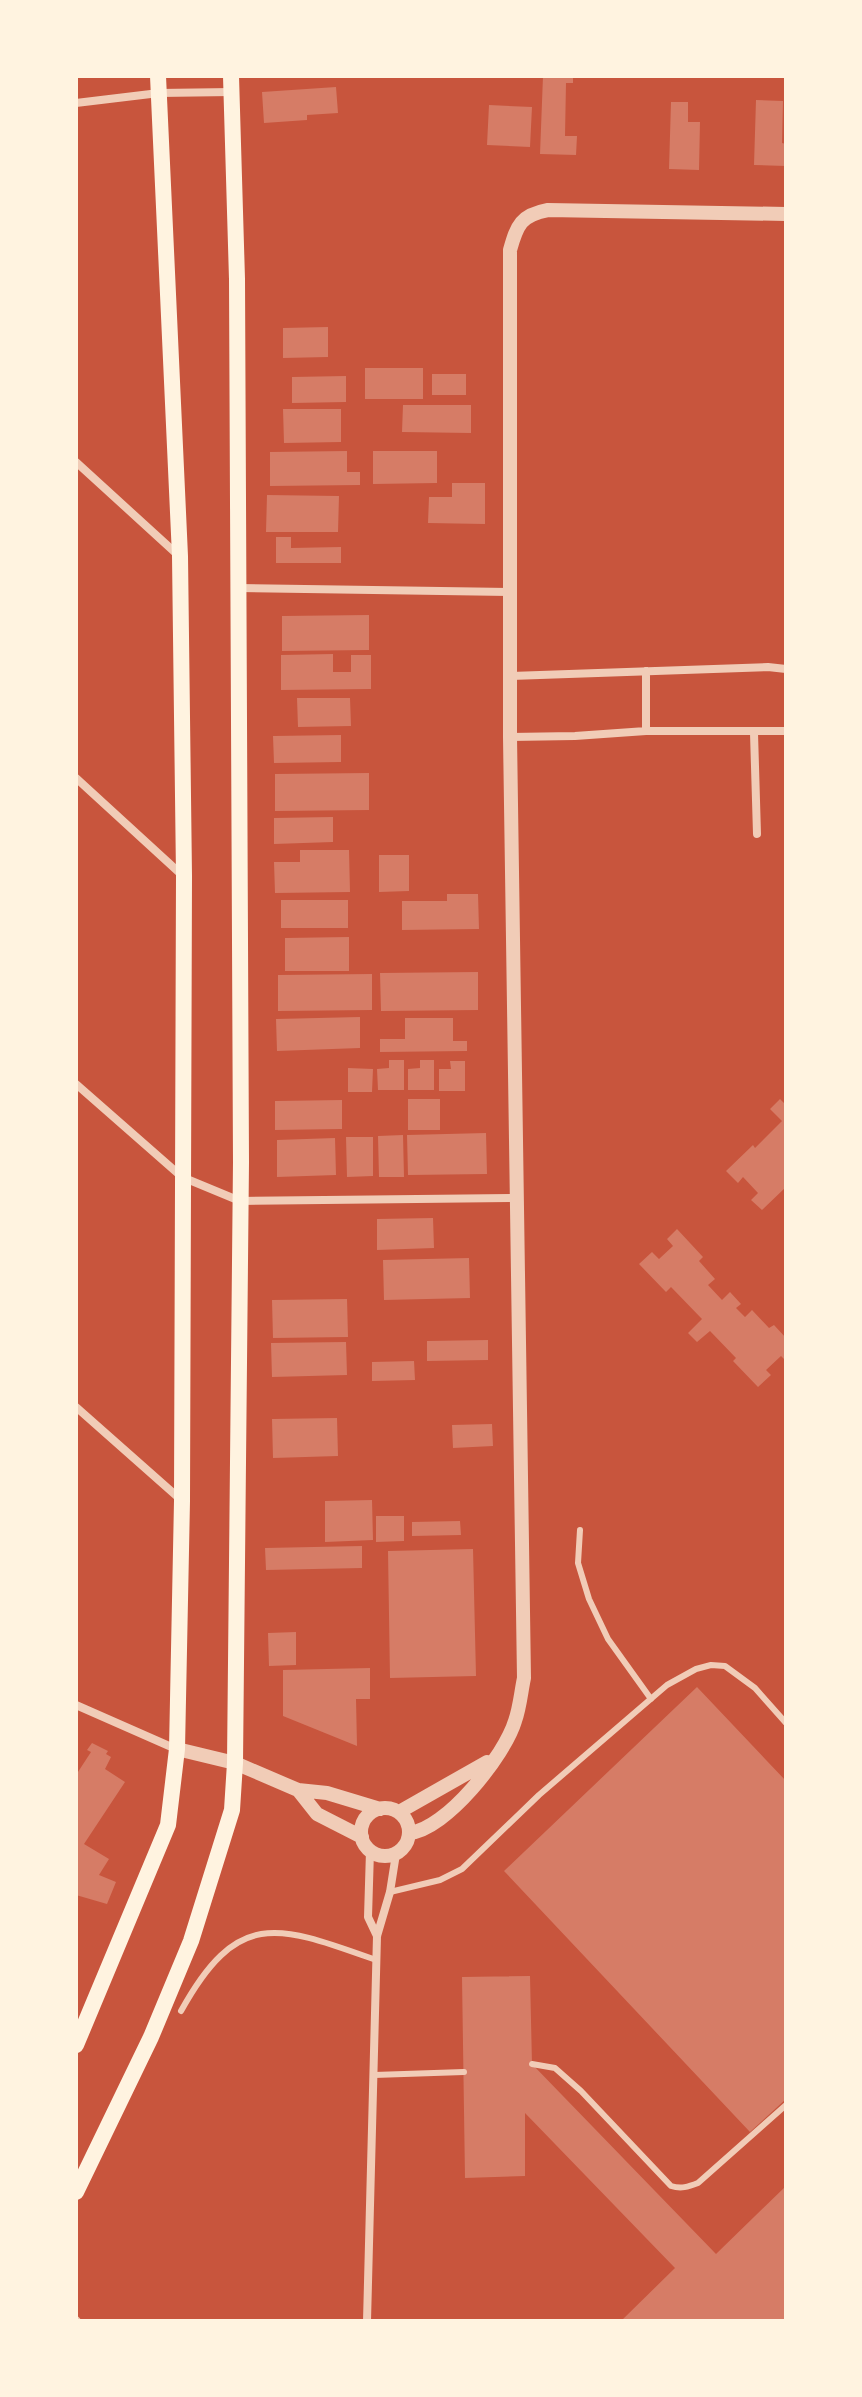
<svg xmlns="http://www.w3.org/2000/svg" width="862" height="2397" font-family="'Archivo Narrow',sans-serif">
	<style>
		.building { fill: #d67c66 }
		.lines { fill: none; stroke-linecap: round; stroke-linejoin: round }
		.service { stroke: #f1ccb7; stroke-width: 6 }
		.minor { stroke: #f1ccb7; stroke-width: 8 }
		.tertiary { stroke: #f1ccb7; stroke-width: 14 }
		.secondary { stroke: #fff3e0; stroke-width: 16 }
	</style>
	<rect width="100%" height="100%" fill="#c8553d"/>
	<path class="building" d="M543,76H573V83H566L565,136H577L576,155L540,154Z
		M336,87L338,113L307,115V120L264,123L262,92Z
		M756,100L783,101L782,143L786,144V166L754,165Z
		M671,102H688V122H700L699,170L669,169Z
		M489,105L532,107L530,147L487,145Z
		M328,327V357L283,358V328Z
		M365,368H423V399H365Z
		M432,374H466V395H432Z
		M346,376V402L292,403V377Z
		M403,405H471V433L402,432Z
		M283,409H341V442L284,443Z
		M347,451V472H360V485L270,486V452Z
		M373,451H437V483L373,484Z
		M452,483H485V524L428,523L429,497H452Z
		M267,495L339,496L338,532H266Z
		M276,537H291V548L341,547V563H276Z
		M369,615V650L282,651V616Z
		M333,654V672H351V655H371V689L281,690V655Z
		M297,698H350L351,726L298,727Z
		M341,735V762L274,763L273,736Z
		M369,773V810L275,811V774Z
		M333,817V842L274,844V818Z
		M300,850H349L350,892L275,893L274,862H300Z
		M379,855H409V891L379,892Z
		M447,894H478L479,929L402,930V901H447Z
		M281,900H348V928H281Z
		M349,937V971H285V938Z
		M478,972V1010L381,1011L380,973Z
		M372,974V1010L278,1011V975Z
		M360,1017V1048L277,1051L276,1019Z
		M405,1018H453V1041H467V1051L380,1052V1039H405Z
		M389,1060H404V1090H378L377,1069L389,1068Z
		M420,1060H434V1090H408V1069L420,1068Z
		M450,1061H465V1091H439V1069H451Z
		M348,1068L373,1069L372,1092H348Z
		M408,1099H440V1130H408Z
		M780,1099L786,1105V1187L762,1210L751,1200L758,1193L743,1177L738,1183L726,1171L753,1145L755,1148L782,1121L770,1109Z
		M342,1100V1129L275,1130V1101Z
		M486,1133L487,1174L408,1175L407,1135Z
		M403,1135L404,1177H379L378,1136Z
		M346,1137H373V1176L347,1177Z
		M335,1138L336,1175L277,1177V1140Z
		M433,1218L434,1248L377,1250V1219Z
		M677,1229L703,1257L699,1261L715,1279L708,1285L722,1300L730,1292L741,1304L736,1308L745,1317L752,1310L769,1328L774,1325L786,1338V1361L781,1356L766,1370L771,1375L758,1387L733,1361L736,1358L710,1331L697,1342L688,1333L702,1319L671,1287L666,1292L639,1264L652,1252L659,1259L673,1246L667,1239Z
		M469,1258L470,1298L384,1300L383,1260Z
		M347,1299L348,1337L273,1338L272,1300Z
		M488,1340V1360L427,1361V1341Z
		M346,1342L347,1375L272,1377L271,1343Z
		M414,1361L415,1380L372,1381V1362Z
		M337,1418L338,1456L273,1458L272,1419Z
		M492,1424L493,1446L453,1448L452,1425Z
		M372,1500L373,1540L325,1542V1501Z
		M376,1516H404V1541L376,1542Z
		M460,1521L461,1535L412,1536V1522Z
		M362,1546V1568L266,1570L265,1548Z
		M473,1549L476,1676L390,1678L388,1551Z
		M296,1632V1665L269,1666L268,1633Z
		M370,1668V1699H356L357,1746L283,1716V1670Z
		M697,1687L786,1781V2099L750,2132L504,1871Z
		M92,1743L108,1751L106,1754L111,1757L105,1769L125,1782L84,1844L109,1859L99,1875L116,1882L107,1904L76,1895V1775L91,1752L87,1750Z
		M530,1976L532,2064L716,2254L786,2186V2321H621L675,2268L525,2113V2176L465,2178L462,1977Z"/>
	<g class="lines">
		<path class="service" d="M580,1530L578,1563L589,1599L608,1639L651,1699
			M390,1892L440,1880L462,1869L539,1795L667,1685L696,1669L711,1665L725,1666L755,1688L786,1723
			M181,2011C238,1908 278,1925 376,1960
			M532,2064L555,2068L581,2091L671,2186C681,2189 688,2187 698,2183L786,2105
			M374,2075L464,2072"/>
		<path class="minor" d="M76,103L159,93L232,92
			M76,462L179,556
			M238,588L509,592
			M511,676L768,667L786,669
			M646,731V671
			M754,733L757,834
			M510,737L575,736L646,731H786
			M76,778L183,876
			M76,1084L182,1177L240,1201L517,1198
			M76,1407L180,1499
			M76,1705L176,1749
			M370,1851L368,1917L377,1936
			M76,2320L77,2321
			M367,2321L377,1936L390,1892L396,1854"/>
		<path class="tertiary" d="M177,1749L235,1763L298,1790L317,1814L362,1837
			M298,1790L327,1793L380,1809
			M361 1832a24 24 0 1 1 48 0a24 24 0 1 1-48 0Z
			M399,1812L487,1762
			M409,1833C446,1830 505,1755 515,1721C520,1707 521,1692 524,1678L510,737V250C517,225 521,215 548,210L786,214"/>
		<path class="secondary" d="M76,2045L168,1825L177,1749L182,1501L184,876L180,556L158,76
			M76,2192L151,2037L191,1941L232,1810L235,1763L241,1162L237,279L231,76"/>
	</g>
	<rect width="862" height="2397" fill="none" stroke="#fff3e0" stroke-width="156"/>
</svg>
